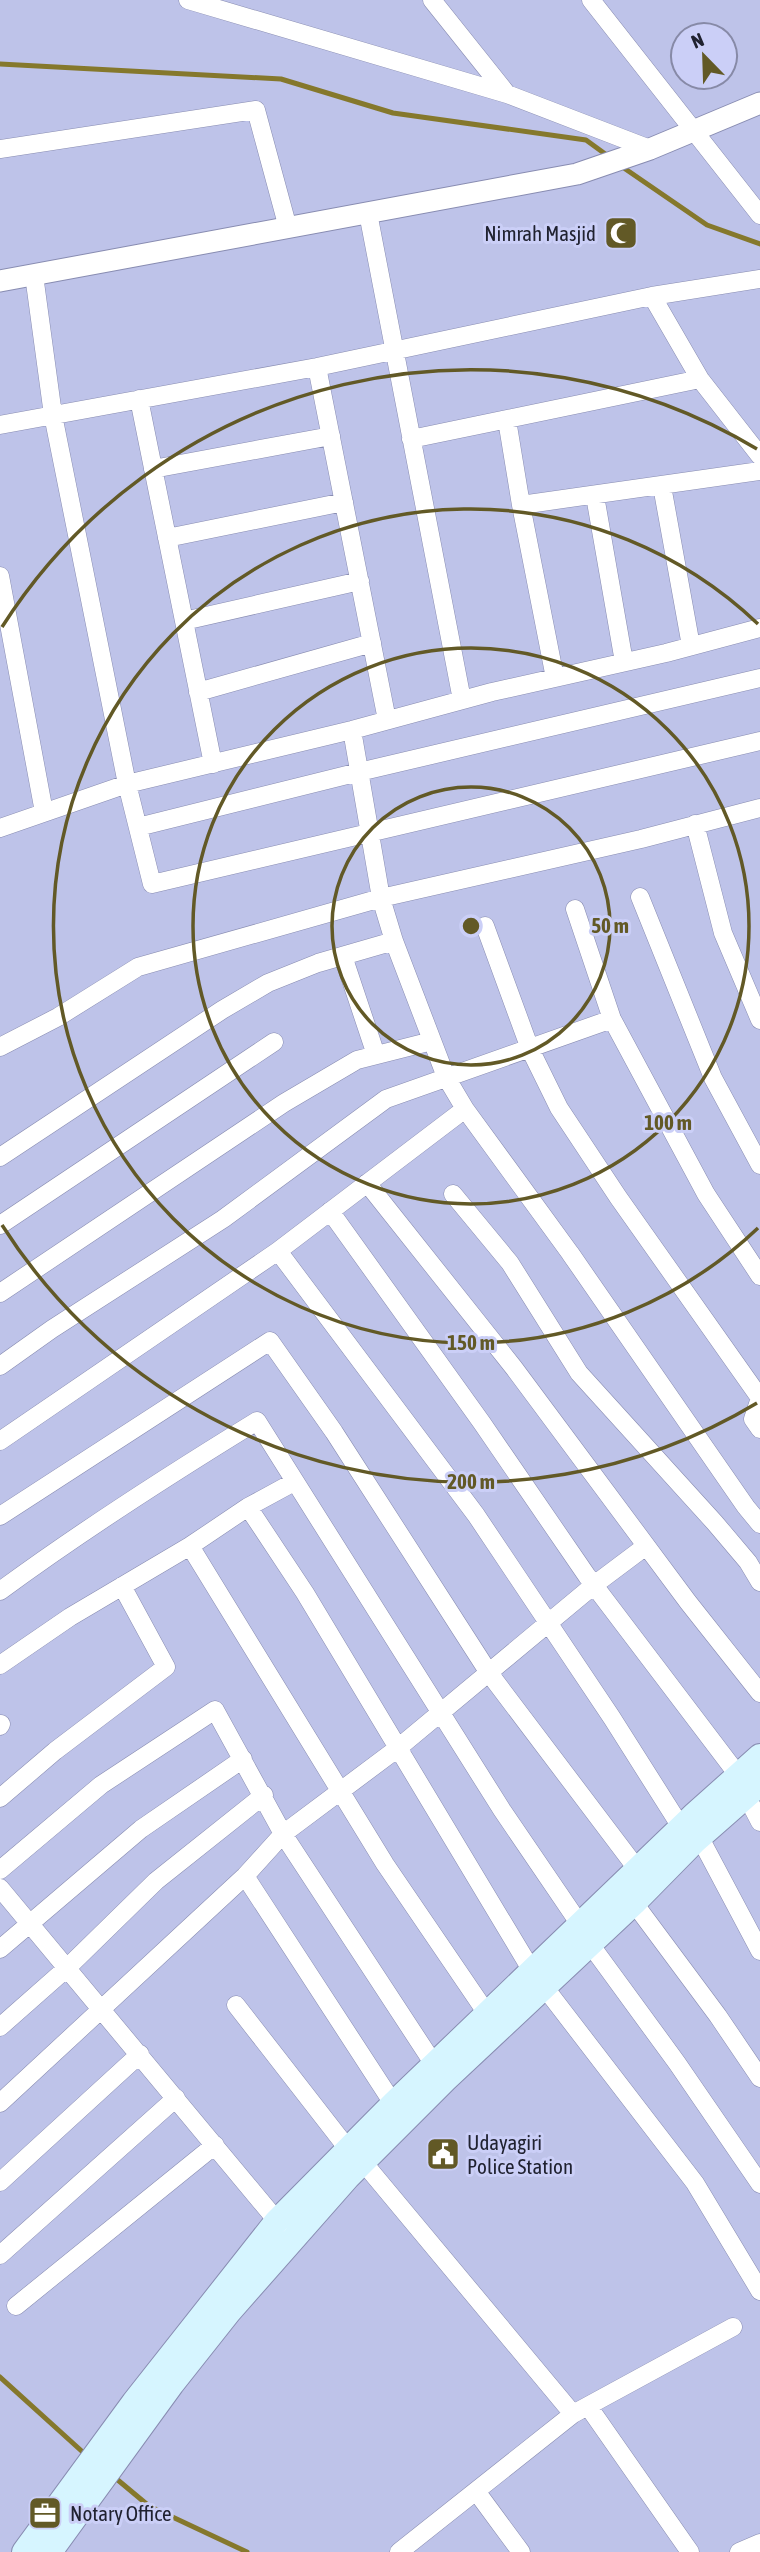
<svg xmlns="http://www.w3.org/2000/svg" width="760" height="2552" font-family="'Asap Condensed',sans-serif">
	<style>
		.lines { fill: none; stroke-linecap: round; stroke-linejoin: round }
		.stream { stroke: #85782c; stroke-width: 5 }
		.minor-casing { stroke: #888cb1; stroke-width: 19 }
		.tertiary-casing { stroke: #888cb1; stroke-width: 23 }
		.secondary-casing { stroke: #888cb1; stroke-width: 26 }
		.minor { stroke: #fff; stroke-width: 18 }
		.tertiary { stroke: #fff; stroke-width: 21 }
		.secondary { stroke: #d6f5ff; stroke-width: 24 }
		.ring { fill: none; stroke: #625926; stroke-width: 3.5 }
		.labels { text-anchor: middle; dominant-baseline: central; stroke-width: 6; stroke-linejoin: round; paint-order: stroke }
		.poi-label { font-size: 21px; fill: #202230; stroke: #cbcff7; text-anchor: start }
		.centre { fill: #625926; stroke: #cbcff7; stroke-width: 3.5 }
		.ring-label { font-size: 21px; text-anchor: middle; font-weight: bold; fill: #625926; stroke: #cbcff7; stroke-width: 6; stroke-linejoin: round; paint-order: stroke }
	</style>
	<rect width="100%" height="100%" fill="#bec3e9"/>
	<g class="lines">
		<path class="stream" d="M0,64L281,79L393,113L586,140L608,156
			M621,166L707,225L760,244
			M0,2377L86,2455
			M113,2476L149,2506L247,2552"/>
		<defs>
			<path id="minor" d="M188,0L507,94L650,149
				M432,0L507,94
				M591,0L760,215
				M0,149L256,110L288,228
				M368,213L462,700
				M34,275L53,415L127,784L152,884L760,741
				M652,296L700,379L760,456
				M317,367L387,720
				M139,399L213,764
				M507,420L521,505L760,471
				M0,425L317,367L652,296L760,279
				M411,439L700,379
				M153,469L331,436
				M662,486L691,646
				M595,496L624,662
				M521,505L555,678
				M167,538L344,502
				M0,576L44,812
				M184,621L360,581
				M198,692L372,643
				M352,730L381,898L394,941L446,1077L465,1109L570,1253L746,1507L760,1524
				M695,824L723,933L760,1020
				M138,827L359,772L760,678
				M0,828L127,784L352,730L492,692L666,653L760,628
				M640,897L713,1078L760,1165
				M575,909L612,1019L706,1194L760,1276
				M485,926L530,1049L559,1108L618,1197L760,1398
				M343,956L376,1055
				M0,1047L58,1017L138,967L381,898L641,839L760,808
				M0,1157L222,1010L268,983L318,963L394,941
				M367,1183L514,1368L688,1602L760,1693
				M453,1194L510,1263L579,1373L715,1523L748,1562L760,1582
				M330,1211L482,1423L587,1576L738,1775
				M0,1225L274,1042
				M278,1251L476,1515L612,1718L681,1827L700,1838L760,1951
				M0,1293L284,1103L357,1060L432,1041
				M0,1366L52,1329L223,1219L386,1099L612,1019
				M760,1398L753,1419L760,1429
				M0,1441L278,1251L465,1109
				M248,1507L305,1593L532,1971L695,2183L760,2291
				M0,1516L270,1341L334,1432L489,1673L644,1878
				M190,1546L385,1864L492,2021
				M0,1591C83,1530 169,1475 257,1421L502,1810L581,1926L590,1944L677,2063L760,2184
				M0,1665L70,1617L190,1546L248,1507L294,1482
				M0,1726L1,1724
				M746,1795L760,1822
				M0,1798L55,1751L166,1667L122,1586
				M0,1870L101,1785L215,1710L283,1834L439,2072
				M245,1876L398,2111
				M0,1888L283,2228
				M626,1895L634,1903L718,2016L760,2078
				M0,1949L141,1829L243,1759
				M236,2005L348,2149L363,2162L573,2414
				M0,2027L68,1967L156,1881L264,1795
				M0,2103L245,1876L283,1834L398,1748L594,1585L646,1546
				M0,2182L140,2054
				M0,2255L176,2098
				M16,2306L215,2145
				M588,2406L690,2552
				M476,2491L521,2552
				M399,2552L573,2414L733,2327
				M739,2552L760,2543"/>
			<path id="tertiary" d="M0,281L577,174L650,149L760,103"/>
			<path id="secondary" d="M24,2552L134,2402L276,2222L393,2104L695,1814L760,1756
				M50,2552L172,2384L229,2312L348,2177L445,2080L634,1903L694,1842L760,1784"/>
		</defs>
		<use href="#minor" class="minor-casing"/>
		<use href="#tertiary" class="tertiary-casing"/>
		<use href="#secondary" class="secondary-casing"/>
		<use href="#minor" class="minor"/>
		<use href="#tertiary" class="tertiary"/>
		<use href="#secondary" class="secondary"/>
	</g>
	<g class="ring">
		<circle cx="471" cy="926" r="139"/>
		<circle cx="471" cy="926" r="278"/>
		<path d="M758 1228A417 417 0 1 1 758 624"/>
		<path d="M757 1403A556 556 0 0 1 2 1225M2 627A556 556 0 0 1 757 449"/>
	</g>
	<defs>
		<symbol id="mosque-square" viewBox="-11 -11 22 22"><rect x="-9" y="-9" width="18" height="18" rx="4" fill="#625926" stroke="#cbcff7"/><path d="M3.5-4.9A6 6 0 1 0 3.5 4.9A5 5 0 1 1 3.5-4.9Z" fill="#fff"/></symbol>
		<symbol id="civic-square" viewBox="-11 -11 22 22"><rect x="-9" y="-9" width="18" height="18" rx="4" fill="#625926" stroke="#cbcff7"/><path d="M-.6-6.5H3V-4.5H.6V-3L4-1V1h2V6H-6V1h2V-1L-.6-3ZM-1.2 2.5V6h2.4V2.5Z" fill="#fff"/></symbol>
		<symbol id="office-square" viewBox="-11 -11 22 22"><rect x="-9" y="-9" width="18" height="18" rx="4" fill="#625926" stroke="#cbcff7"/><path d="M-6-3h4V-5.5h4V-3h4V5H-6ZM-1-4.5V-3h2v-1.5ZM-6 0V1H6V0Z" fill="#fff"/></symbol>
	</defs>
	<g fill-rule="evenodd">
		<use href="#mosque-square" x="602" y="214" width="38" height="38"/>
		<use href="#civic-square" x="424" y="2135" width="38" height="38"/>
		<use href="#office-square" x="26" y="2494" width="38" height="38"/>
	</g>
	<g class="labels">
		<g class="poi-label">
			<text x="596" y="233" text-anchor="end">Nimrah Masjid</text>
			<text x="467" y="2142">Udayagiri<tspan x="467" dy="24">Police Station</tspan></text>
			<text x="70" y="2513">Notary Office</text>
		</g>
	</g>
	<circle cx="471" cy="926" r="10" class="centre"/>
	<g class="ring-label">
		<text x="610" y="933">50 m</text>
		<text x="668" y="1130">100 m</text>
		<text x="471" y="1350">150 m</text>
		<text x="471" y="1489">200 m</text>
	</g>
	<g transform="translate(704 56) rotate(337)"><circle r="33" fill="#cbcff7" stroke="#878aa7" stroke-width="2"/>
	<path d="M0-5L12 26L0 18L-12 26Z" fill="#625926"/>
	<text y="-10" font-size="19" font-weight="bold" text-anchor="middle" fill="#202230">N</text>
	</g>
</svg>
